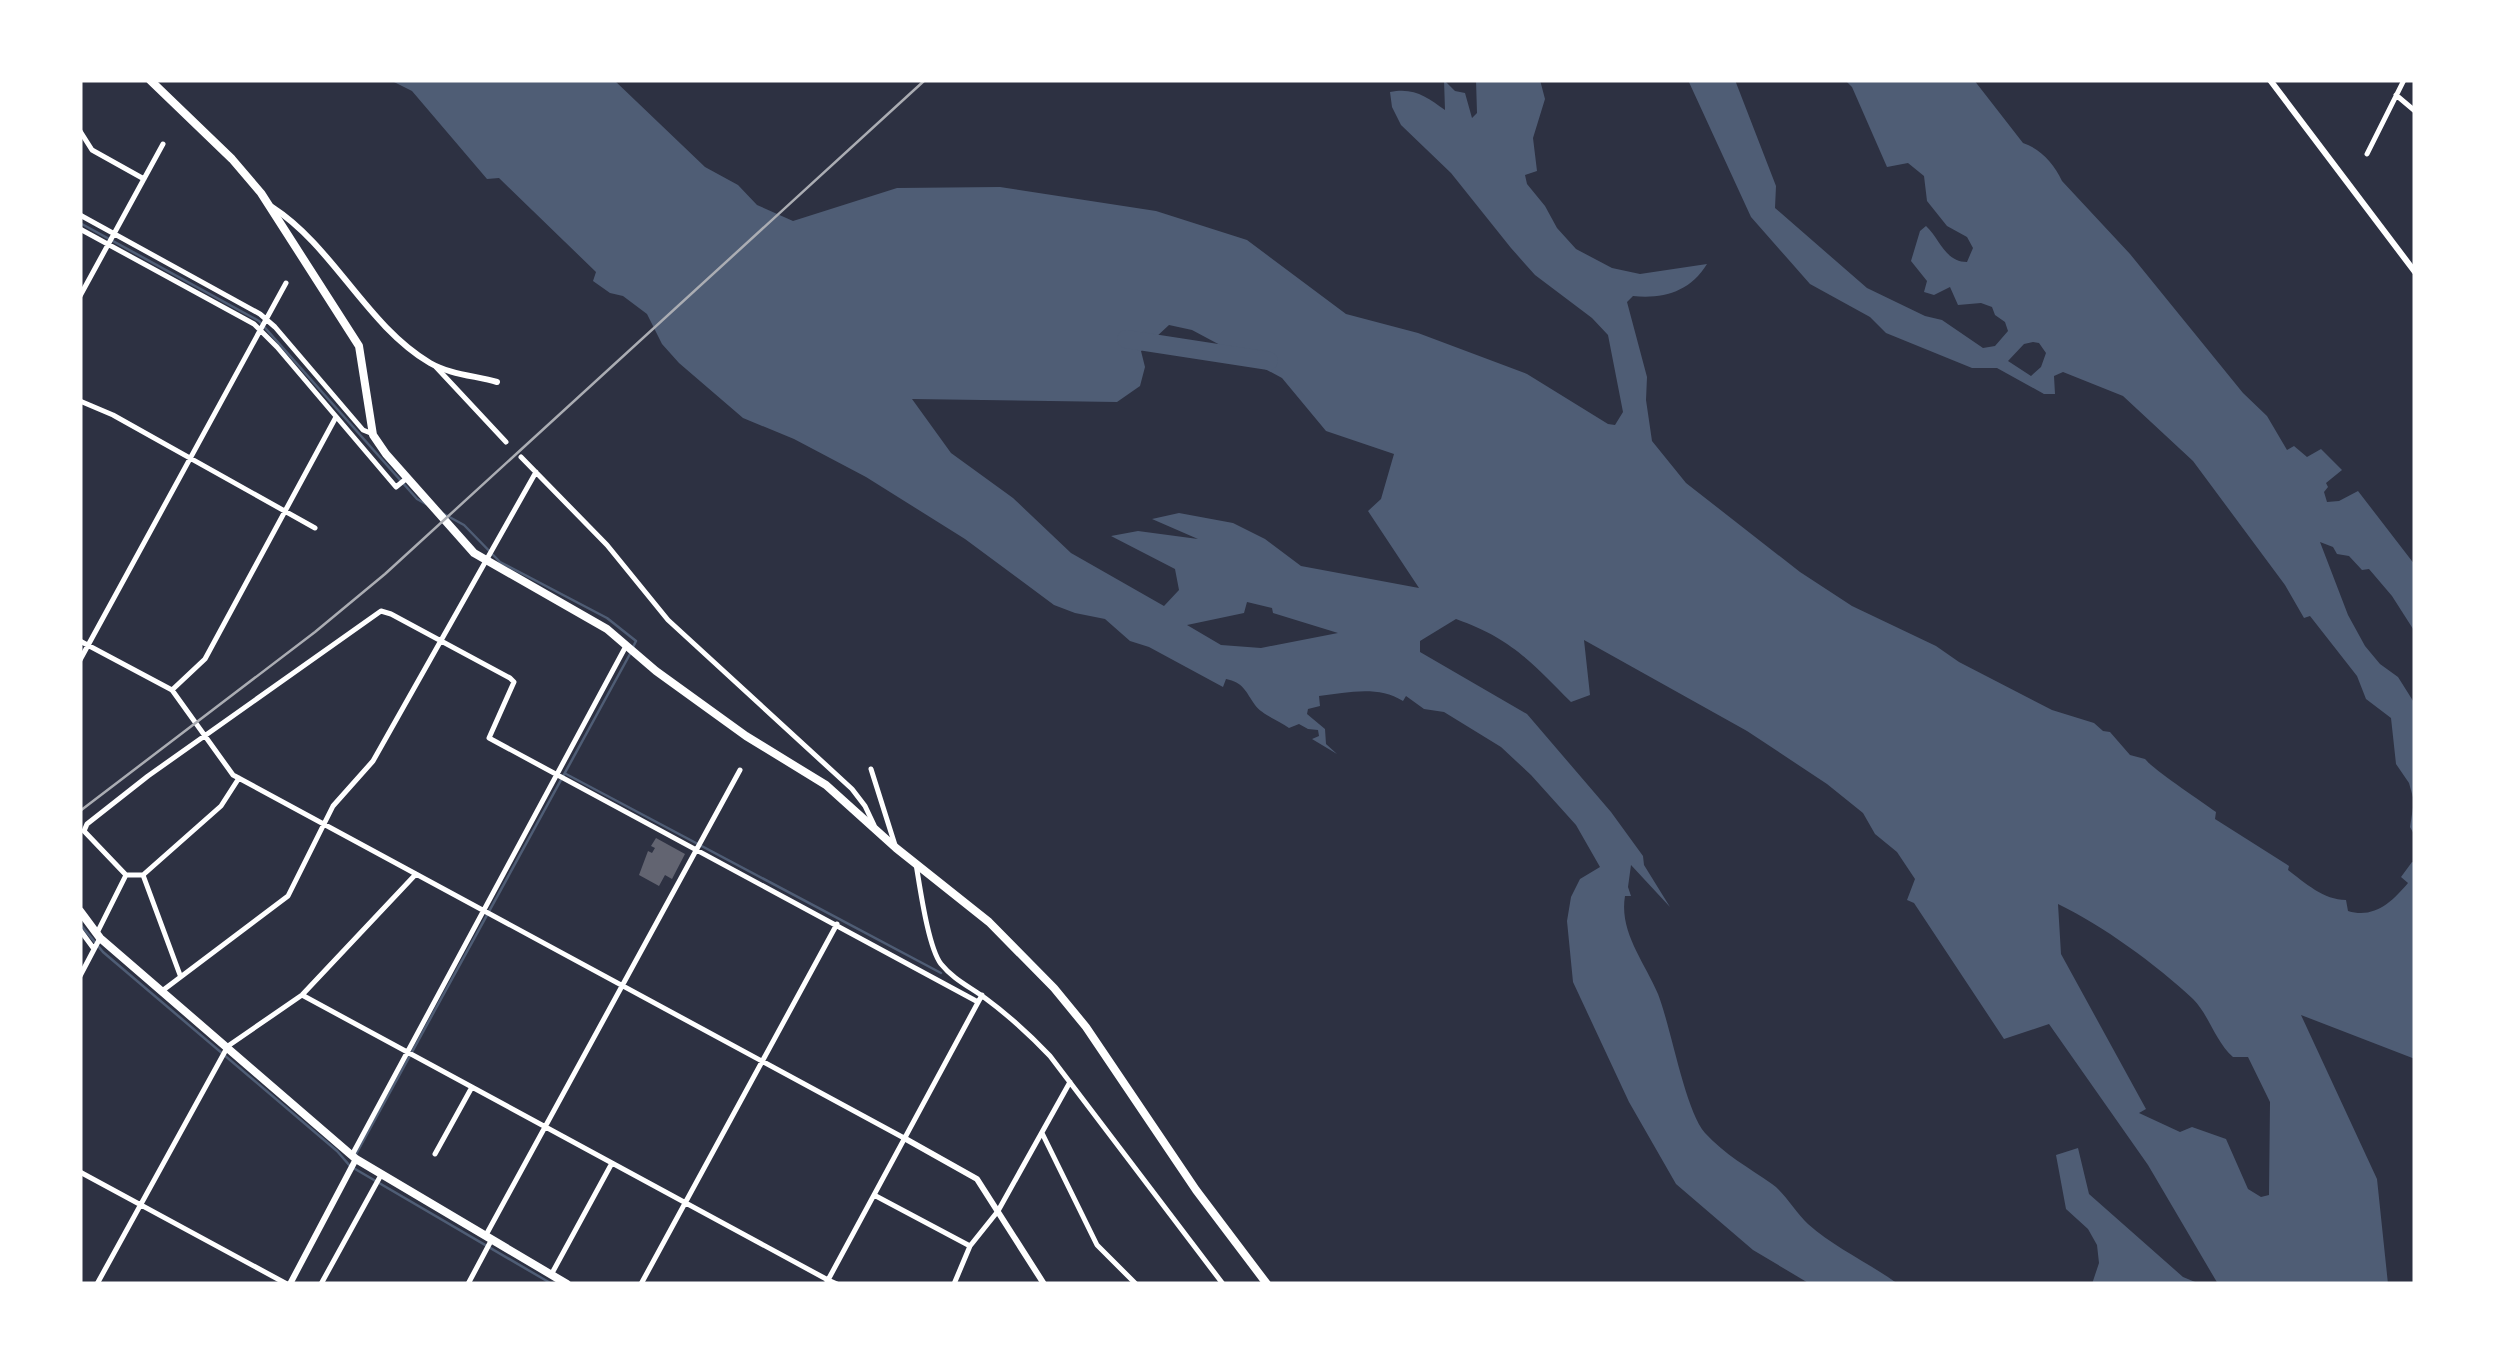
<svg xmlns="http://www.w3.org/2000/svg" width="2495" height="1364" font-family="'Varela Round',sans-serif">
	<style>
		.water { fill: #4f5d75; fill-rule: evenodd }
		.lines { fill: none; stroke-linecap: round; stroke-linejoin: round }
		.stream { stroke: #4f5d75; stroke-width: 2.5 }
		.river { stroke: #4f5d75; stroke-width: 18 }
		.building { fill: #626471 }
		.minor { stroke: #fff; stroke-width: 5 }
		.tertiary { stroke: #fff; stroke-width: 6 }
		.secondary { stroke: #fff; stroke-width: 8 }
		.rail { stroke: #abadb3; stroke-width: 2.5 }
	</style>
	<rect width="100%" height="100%" fill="#2d3142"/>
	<path class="water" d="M390,80H614L705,167L738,185L757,205L793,221L897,188L1000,187L1156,211L1247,240L1346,314L1418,333L1527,374L1608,424L1615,425L1623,412L1608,335L1592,318L1535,275L1511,248L1451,173L1401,125L1392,107L1390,92C1414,87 1427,97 1445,110L1444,80L1455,91L1465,93L1472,118L1477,113L1476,80H1540L1545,99L1533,138L1537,171L1525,175L1527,184L1545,206L1557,228L1576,249L1612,268L1640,274L1707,264C1690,292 1663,299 1633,296L1627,302L1647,377L1646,400L1652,441L1686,483L1800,572L1852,606L1936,646L1959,662L2052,710L2094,723L2103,731L2110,732L2130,755L2145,759C2155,771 2201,801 2216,812L2215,819L2289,866L2288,870C2305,883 2324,900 2346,900L2348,911C2374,919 2392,902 2408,883L2401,877L2412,862L2415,863V1059L2301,1015L2377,1179L2388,1284H2218L2148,1165L2049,1024L2004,1039L1914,903L1907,900L1915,879L1897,852L1875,834L1863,813L1827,784L1747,731L1584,640L1590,695L1571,702C1531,662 1512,639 1456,619L1420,641V652L1527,714L1611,812L1643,856L1644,865L1670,907L1631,865L1628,887L1631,896H1625C1619,932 1644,961 1658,994C1671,1027 1685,1110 1705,1133C1724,1154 1749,1168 1772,1184C1784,1192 1796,1213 1808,1224C1835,1248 1869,1263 1898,1284H1810L1753,1250L1676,1184L1629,1102L1573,982L1567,921L1571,897L1580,879L1600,867L1576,825L1531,775L1501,747L1444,712L1424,709L1406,696L1403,701C1377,685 1347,693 1319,696L1320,706L1308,709L1307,714L1325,729L1326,744L1337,754L1312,739L1319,736L1318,730L1308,729L1299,724L1289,728C1279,721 1261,714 1255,705C1246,692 1243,682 1226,679L1223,687L1149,647L1130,641L1105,619L1075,613L1054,605L965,539L866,477L794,439L743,418L679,363L662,344L647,314L623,296L610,293L593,281L596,272L499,178L487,179L412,91ZM1169,325L1192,330L1282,378L1326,431L1394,454L1381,499L1368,511L1419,588L1301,566L1265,539L1233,523L1179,513L1152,519L1198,539L1138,531L1111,536L1175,569L1179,590L1164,606L1071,553L1013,498L951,453L912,399L1117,402L1140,386L1145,367L1141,351ZM1247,602L1272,608L1273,613L1338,633L1261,648L1221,645L1187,625L1244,613ZM2058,904C2102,925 2157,965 2193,999C2209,1015 2215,1041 2233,1057H2248L2270,1102L2269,1195L2261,1197L2248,1189L2226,1139L2192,1127L2180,1132L2139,1113L2146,1109L2061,954Z
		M1688,80H1735L1776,186L1775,208L1867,288L1925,316L1942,320L1983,348L1995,346L2008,331L2005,322L1995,315L1992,307L1981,303L1958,305L1950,287L1934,295L1924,292L1927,281L1911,261L1920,231L1926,226C1940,239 1945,262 1967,262L1973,248L1967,237L1947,226L1927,201L1924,176L1908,163L1887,167L1852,87L1845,80H1974L2023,143C2041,149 2054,164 2062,181L2130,254L2243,393L2267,416L2287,450L2294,446L2307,457L2321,449L2342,470L2326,483L2328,487L2324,492L2327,502L2339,501L2358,491L2415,565V632L2392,596L2369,569L2362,570L2349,556L2337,554L2333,547L2320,542L2348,615L2365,646L2380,664L2398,677L2415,704V836L2410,827L2414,801L2409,783L2396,764L2391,718L2366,699L2357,676L2310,616L2304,618L2285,585L2193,461L2123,396L2063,372L2054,376L2055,394H2044L1997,368H1972L1886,333L1870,317L1810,284L1751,217ZM2033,342L2039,343L2046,353L2041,367L2031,376L2008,361L2024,344Z
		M2078,1148L2089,1194L2183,1277L2200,1284H2092L2099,1263L2097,1245L2088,1229L2066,1209L2056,1155Z"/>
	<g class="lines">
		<path class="stream" d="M80,223L259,321L417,499L426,504
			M442,513L464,525L500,562L607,618L636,641L633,647
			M566,774L941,973
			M80,924L103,952L337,1151L350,1166L552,1284
			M355,1156L630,654"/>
		<path class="river" d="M1126,339L1269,361"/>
	</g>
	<path class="building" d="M656,838L685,854L672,879L665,875L659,886L639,875L648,851L652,853L655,848L651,846Z"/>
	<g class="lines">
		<path class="minor" d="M2396,95L2415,111
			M80,131L92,150L144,179
			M2367,154L2404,80
			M80,215L260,314L275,327L363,430L373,434
			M80,229L254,324L277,347L396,487L407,478
			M80,296L163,144
			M436,367L506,442
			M80,401L113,415L315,528
			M521,457L607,545L668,620L852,789L865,806L874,825
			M80,641L172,690L233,775L904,1138
			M80,660L286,283
			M172,690L205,659L336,417
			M871,769L895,845
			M916,864C920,887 928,947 941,964C953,979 970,987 985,998C1008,1015 1030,1035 1050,1056L1223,1284
			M126,875H143L221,806L239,778
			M143,875L180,975
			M80,930L94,949
			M97,933L126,875L84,831L87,824L148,776L381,611L391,614L510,678L514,682L489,738L978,1002
			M80,976L100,938
			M162,991L288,896L333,806L373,761L536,472
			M302,995L828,1280L982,995
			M1042,1133L1097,1245L1136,1284
			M435,1154L472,1087
			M352,1155L626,646
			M80,1172L287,1284
			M874,1195L970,1246
			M486,1235L740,770
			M551,1275L612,1163
			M97,1284L228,1046L302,995L416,874
			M321,1284L381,1175
			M468,1284L492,1239
			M641,1284L837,924
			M826,1284L828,1280L837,1284
			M954,1284L970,1246L998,1211L1070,1082"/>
		<path class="tertiary" d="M2270,80L2415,272
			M272,207C334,247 366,325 430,363C449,374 476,376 497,382
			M904,1138L977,1179L1044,1284
			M290,1284L356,1159"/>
		<path class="secondary" d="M150,80L232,159L261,193L359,346L373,435L386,454L474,553L607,629L656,671L746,736L826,785L896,848L989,922L1054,988L1086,1027L1196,1190L1267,1284
			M80,911L100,938L356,1159L567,1284"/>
		<path class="rail" d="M80,811L315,632L385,574L925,80"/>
	</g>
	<rect width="2495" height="1364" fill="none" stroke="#ffffff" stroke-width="165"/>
</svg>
